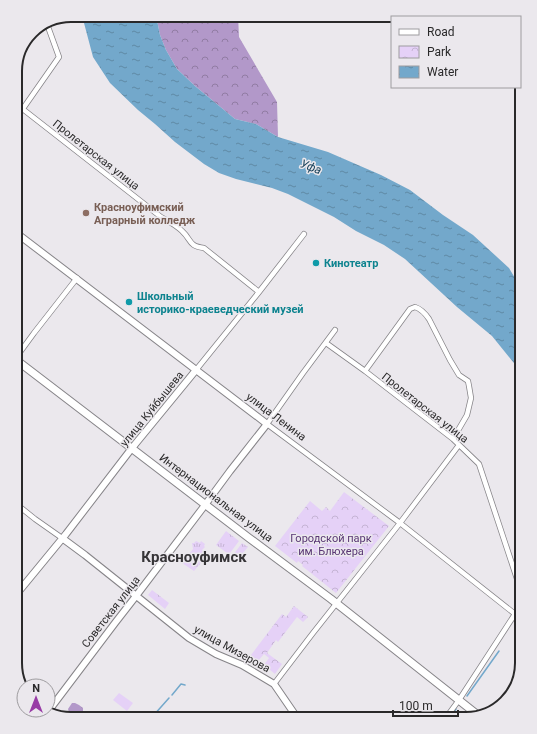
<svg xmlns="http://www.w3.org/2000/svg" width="537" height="734" font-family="Roboto,sans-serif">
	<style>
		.grass { fill: url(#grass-tufts) }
		.forest { fill: url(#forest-crowns) }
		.park { fill: url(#park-crowns) }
		.garden { fill: #e5d1f7 }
		.water { fill: url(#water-ripples) }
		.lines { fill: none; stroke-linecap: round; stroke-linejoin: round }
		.stream { stroke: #73a8cb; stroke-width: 1.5 }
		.street-casing { stroke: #868488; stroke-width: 6 }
		.secondary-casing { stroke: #868488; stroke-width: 8 }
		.primary-casing { stroke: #868488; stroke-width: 9 }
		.street { stroke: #fff; stroke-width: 4.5 }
		.secondary { stroke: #fff; stroke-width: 6 }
		.primary { stroke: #fff; stroke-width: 7 }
		.education-dot { fill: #8d6e63; stroke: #ebe8ed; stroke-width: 1.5 }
		.culture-dot { fill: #0f9aa8; stroke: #ebe8ed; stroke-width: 1.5 }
		.labels { text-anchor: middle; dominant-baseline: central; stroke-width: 3; stroke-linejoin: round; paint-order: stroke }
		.street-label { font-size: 11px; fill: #2a292a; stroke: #ebe8ed }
		.education-label { font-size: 11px; font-weight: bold; fill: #785e54; stroke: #ebe8ed; text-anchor: start }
		.culture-label { font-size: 11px; font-weight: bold; fill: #0d838f; stroke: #ebe8ed; text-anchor: start }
		.park-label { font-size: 11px; fill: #583573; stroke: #ebe8ed }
		.water-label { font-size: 12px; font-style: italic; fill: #143f58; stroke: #ebe8ed }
		.district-label { font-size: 15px; font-weight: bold; fill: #363437; stroke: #ebe8ed }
		.rim { fill: none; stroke: #2a292a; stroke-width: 2 }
	</style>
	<defs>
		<pattern id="grass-tufts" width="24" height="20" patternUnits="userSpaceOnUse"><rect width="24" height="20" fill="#e5d1f7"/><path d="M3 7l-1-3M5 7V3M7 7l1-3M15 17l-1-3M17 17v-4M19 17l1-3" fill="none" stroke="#c5b3d4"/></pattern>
		<pattern id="forest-crowns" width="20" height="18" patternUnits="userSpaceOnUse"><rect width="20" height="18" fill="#b298c9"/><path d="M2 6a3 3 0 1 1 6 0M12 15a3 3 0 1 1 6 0" fill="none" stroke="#917ca3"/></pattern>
		<pattern id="park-crowns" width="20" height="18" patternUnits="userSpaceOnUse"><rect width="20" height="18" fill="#e5d1f7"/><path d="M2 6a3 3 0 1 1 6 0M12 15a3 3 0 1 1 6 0" fill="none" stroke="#c5b3d4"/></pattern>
		<pattern id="water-ripples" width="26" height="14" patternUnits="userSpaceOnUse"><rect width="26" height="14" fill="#73a8cb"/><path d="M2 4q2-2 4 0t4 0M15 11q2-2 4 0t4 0" fill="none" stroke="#5f89a5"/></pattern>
	</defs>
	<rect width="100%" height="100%" fill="#ebe8ed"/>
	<path class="grass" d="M226,531L239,541L230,553H227L216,545Z
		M196,541L200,543L201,541L205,544L204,546L205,547L202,550L203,551L200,556L204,559L194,571L182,563L193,549L192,543H194Z
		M242,543L248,547L237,560L233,557V555Z
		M152,590L169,603L165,609L148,595Z"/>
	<path class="forest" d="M156,15H238L239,37L277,102L278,137L256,124L235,119L195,86L177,69L166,50L160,35Z
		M72,703H75L79,705L83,708V712L80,715L73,717L70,715L68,709Z"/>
	<path class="park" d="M344,492L389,526L336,593L302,566L303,565L298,561L297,563L275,546L310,501L322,511L326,507L330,511Z
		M294,606L308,617L303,622L297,617L278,642L276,640L267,653L282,664L275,674L264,665L269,658L264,654L258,661L251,655L282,614L286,617Z"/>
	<path class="garden" d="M119,693L133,703L127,711L113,700Z"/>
	<path class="water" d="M83,15H156L160,35L166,50L177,69L195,86L235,119L256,124L278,137L328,152L381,175L410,190L443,215L473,235L509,268L522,290V373L492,336L457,307L405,259L384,245L356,231L334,217L288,194L272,188L236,179L219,173L204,164L175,142L155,124L138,110L110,83L93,57L84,23Z"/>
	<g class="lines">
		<path class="stream" d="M172,695L181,684L185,685
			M467,696L499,651
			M151,719L153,716L169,698
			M450,719L456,709"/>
		<defs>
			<path id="street" d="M15,103L161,217C168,221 176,225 182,231C192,240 188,246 204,248L259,292
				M15,120L59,57L47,24
				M335,330L303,373L267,424L400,523L515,614L522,621
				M326,343L365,371L453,439L479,464L522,594
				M15,359L34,333L77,278
				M196,370L259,292L304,234
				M365,371L410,309L415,307C421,309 425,313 429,319L450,360L459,375L468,381L469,386L471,398L467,415L453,439
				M15,503L35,519L62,538
				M274,684L313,633L400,523L459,445
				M445,719L459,700L515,614L522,606"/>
			<path id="secondary" d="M15,232L267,424L230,471L202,509L136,596L115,623L47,713
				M62,538L85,555L189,638L216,654L242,665L274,684L298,719
				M15,596L66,534L132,448L196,370"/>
			<path id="primary" d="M15,359L249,538L331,599L479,716"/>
		</defs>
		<use href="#street" class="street-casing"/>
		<use href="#secondary" class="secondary-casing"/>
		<use href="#primary" class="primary-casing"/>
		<use href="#street" class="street"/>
		<use href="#secondary" class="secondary"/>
		<use href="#primary" class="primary"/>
	</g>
	<circle class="education-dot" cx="86" cy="213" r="4"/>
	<g class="culture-dot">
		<circle cx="316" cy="263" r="4"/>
		<circle cx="129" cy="302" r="4"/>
	</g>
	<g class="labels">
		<g class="street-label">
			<text transform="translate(96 155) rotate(38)">Пролетарская улица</text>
			<text transform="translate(425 408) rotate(38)">Пролетарская улица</text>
			<text transform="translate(152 409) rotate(-51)">улица Куйбышева</text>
			<text transform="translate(276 417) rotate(37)">улица Ленина</text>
			<text transform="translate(216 498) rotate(37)">Интернациональная улица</text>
			<text transform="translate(111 612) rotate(-52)">Советская улица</text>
			<text transform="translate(232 649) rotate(29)">улица Мизерова</text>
		</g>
		<g class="education-label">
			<text x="94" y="207">Красноуфимский<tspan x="94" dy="13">Аграрный колледж</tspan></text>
		</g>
		<g class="culture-label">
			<text x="324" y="263">Кинотеатр</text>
			<text x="137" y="296">Школьный<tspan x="137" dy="13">историко-краеведческий музей</tspan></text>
		</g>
		<g class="park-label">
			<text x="331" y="538">Городской парк<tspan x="331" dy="13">им. Блюхера</tspan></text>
		</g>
		<g class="water-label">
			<text transform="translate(311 167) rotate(21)">Уфа</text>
		</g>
		<g class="district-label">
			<text x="194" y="557">Красноуфимск</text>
		</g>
	</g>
	<path d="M0 0H537V734H0ZM71 22H466A49 49 0 0 1 515 71V663A49 49 0 0 1 466 712H71A49 49 0 0 1 22 663V71A49 49 0 0 1 71 22Z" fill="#ebe8ed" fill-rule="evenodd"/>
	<path class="rim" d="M71 22H466A49 49 0 0 1 515 71V663A49 49 0 0 1 466 712H71A49 49 0 0 1 22 663V71A49 49 0 0 1 71 22Z"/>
	<rect x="391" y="16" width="130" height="72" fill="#ebe8ed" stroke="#9e9c9f"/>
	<rect x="399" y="29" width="20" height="6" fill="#ffffff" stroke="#9e9c9f"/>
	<text x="427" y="36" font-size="12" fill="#2a292a">Road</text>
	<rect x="399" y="46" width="20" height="12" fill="url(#park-crowns)" stroke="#9e9c9f"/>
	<text x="427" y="56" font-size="12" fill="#2a292a">Park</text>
	<rect x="399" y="66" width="20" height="12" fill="url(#water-ripples)" stroke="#9e9c9f"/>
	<text x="427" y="76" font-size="12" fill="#2a292a">Water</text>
	<g transform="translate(36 698)"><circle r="19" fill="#ebe8ed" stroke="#9e9c9f"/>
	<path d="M0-3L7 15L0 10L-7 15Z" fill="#983ca6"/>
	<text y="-6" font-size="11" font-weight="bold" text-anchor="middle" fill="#2a292a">N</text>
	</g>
	<path d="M393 710v6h65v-6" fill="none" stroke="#2a292a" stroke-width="2"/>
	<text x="399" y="710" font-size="12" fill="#2a292a" stroke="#ebe8ed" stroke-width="3" paint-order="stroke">100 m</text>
</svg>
